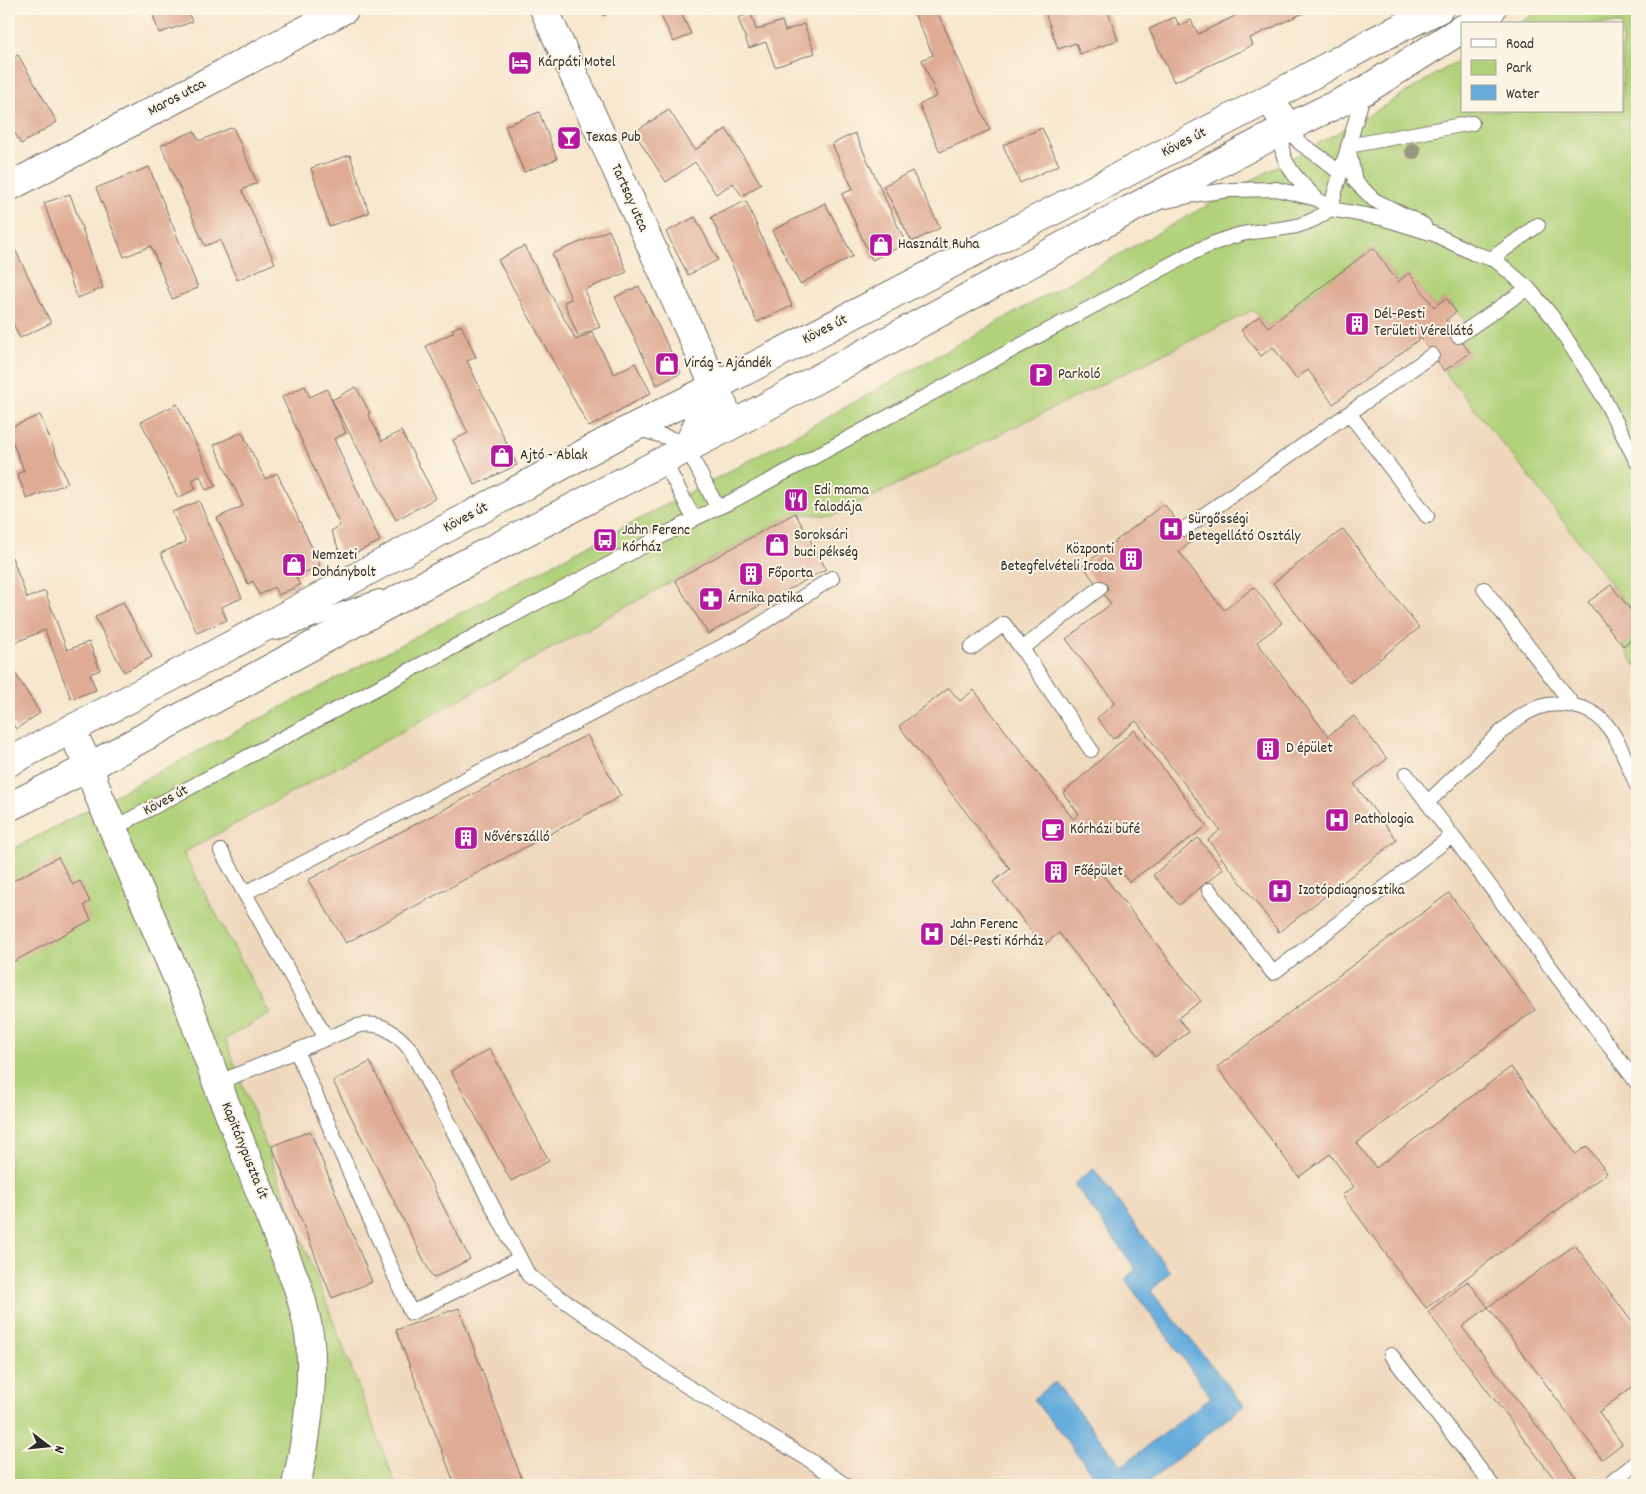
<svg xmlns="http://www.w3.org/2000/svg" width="1646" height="1494" font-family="Dekko,sans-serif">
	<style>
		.built { fill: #eed7bb }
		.green { fill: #b1d27a; stroke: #6e7e52 }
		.water { fill: #65acdc; stroke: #486c84 }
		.building { fill: #dfab95 }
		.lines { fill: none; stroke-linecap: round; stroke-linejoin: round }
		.service-casing { stroke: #726d64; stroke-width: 16 }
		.minor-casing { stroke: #726d64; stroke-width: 30 }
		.tertiary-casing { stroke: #726d64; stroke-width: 30 }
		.service { stroke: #fff; stroke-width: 14 }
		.minor { stroke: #fff; stroke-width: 28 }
		.tertiary { stroke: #fff; stroke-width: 28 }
		.tree { fill: #99977f }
		.labels { text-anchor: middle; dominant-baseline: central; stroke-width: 4; stroke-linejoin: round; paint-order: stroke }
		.poi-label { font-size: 15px; fill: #2b2b2b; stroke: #fcf5e5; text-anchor: start }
		.street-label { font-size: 15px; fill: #2b2b2b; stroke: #fcf5e5 }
	</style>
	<rect width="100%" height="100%" fill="#fcf5e5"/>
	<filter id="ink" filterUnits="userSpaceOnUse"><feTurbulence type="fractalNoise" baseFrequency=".02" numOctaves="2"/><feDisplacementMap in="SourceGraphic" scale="10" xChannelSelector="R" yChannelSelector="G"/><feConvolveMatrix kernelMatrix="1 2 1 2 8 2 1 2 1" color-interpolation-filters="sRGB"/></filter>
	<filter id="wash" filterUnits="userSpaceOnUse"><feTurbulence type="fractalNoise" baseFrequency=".0096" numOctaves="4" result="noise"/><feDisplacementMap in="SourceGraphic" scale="20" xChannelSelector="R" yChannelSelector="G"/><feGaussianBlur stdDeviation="1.12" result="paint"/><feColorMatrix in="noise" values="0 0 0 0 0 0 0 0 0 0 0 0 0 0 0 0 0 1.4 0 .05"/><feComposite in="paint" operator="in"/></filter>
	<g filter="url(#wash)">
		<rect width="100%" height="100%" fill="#f7e7ce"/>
		<path class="built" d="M1373,248L1398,281L1409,273L1434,306L1446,298L1466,323L1470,353L1444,371L1528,475L1637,618V635L1623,646L1637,668V1485H396L225,1039L270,1014L183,853L795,513L833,516L1253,310L1268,327Z"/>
		<path class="green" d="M1542,9H1625L1637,35V618L1528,475L1444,371L1470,353L1454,332L1466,322L1446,298L1434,307L1409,273L1398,282L1373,248L1268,327L1259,316L1253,310L833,516L795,513L183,853L270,1014L225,1039L396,1485H9V851L747,462L1371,114L1462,58V111H1622V24H1518Z
			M1637,635V668L1623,646Z"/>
		<path class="water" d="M1094,1169L1170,1272L1151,1291L1244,1405L1145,1485H1102L1033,1399L1055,1382L1122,1466L1211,1397L1125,1279L1136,1269L1074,1184Z"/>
		<g id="blocks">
			<path class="building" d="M151,9H187L192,22L159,33Z
				M600,9H618L603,16Z
				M661,9H694L682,15L691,34L674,42L658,10Z
				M912,9H936L990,130L940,152L919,105L937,96L922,60L933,55Z
				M1044,9H1107L1118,40L1080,54L1076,43L1058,49Z
				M1232,9H1312L1250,38L1253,45L1174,82L1149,29L1175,17L1179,26L1191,20L1198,34L1235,16Z
				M751,13L756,30L782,21L785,31L804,24L815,53L775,67L766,42L749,48L738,18Z
				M18,55L57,122L21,144L9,123V93L12,92L9,87V60Z
				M669,110L695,150L726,129L761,184L742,196L733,183L716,194L695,162L666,182L634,132Z
				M539,112L557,159L524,172L505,126Z
				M233,127L257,183L242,190L275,263L237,280L220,240L205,246L161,145L194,131L199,141Z
				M1042,128L1059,165L1020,183L1003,145Z
				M855,133L906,244L872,260L842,194L853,189L832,144Z
				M350,155L369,213L329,226L311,168Z
				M149,167L198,288L172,299L151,246L124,257L96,188Z
				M912,171L940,228L912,242L883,186Z
				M70,194L103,288L77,298L44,203Z
				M746,201L792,306L757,322L711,217Z
				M825,203L853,256L800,284L772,231Z
				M695,217L718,260L688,275L666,232Z
				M609,230L627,272L584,290L600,327L578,336L564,302L571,299L552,254Z
				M9,237L51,323L20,338L9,316Z
				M524,246L576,340L592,332L614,374L635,363L651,393L589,427L498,260Z
				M1373,248L1398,282L1409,273L1434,307L1446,298L1456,312L1446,320L1470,353L1444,371L1421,338L1333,404L1308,370L1296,379L1273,347L1261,356L1241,330L1259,316L1268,327Z
				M639,286L681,373L657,385L615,297Z
				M461,325L476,357L467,361L517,465L475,485L453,440L468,433L426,346L454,332L452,329Z
				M305,386L310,397L327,389L346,433L334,439L380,541L343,559L331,531L340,526L282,397Z
				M356,387L370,413L368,414L382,441L401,431L436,498L396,520L332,400Z
				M177,404L216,486L206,490L200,476L192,480L196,489L178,498L141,422Z
				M40,415L68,483L27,499L17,474L24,471L9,433V428Z
				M242,432L265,479L277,473L320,565L296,577L300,585L278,595L274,587L259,595L253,581L248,584L217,518L243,506L214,445Z
				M199,501L242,598L221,607L227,620L197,633L161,553L186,542L172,512Z
				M1164,504L1192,541L1179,552L1224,610L1254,587L1282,623L1257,642L1328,736L1354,716L1387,759L1354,784L1397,840L1279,932L1208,840L1220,830L1136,721L1113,739L1097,718L1115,703L1066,639L1111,604L1083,566Z
				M795,513L826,569L708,634L675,580Z
				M1343,529L1419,628L1349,683L1273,583Z
				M12,557L27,598L45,591L67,650L89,642L100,670L90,674L96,690L71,699L45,630L9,645V558Z
				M1611,585L1637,618V635L1623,646L1588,602Z
				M123,602L152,657L124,672L95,617Z
				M9,663L40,713L16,729L9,718Z
				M949,688L960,701L974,690L1073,819L1079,814L1063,793L1134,730L1207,826L1129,882L1116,866L1103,875L1201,1001L1178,1018L1189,1032L1155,1057L1059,933L1043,946L993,882L1010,869L899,726Z
				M587,735L621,796L346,943L308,880Z
				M1198,838L1223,869L1179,905L1153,875Z
				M58,857L73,885L80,881L90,902L84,905L91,920L9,964V883Z
				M1449,893L1535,1010L1357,1143L1376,1168L1511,1067L1576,1154L1587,1146L1607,1173L1426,1308L1342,1195L1354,1187L1330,1154L1299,1177L1217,1067Z
				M490,1049L549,1161L511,1181L451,1071Z
				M370,1062L470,1259L433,1278L333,1081Z
				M310,1131L372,1282L332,1298L272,1146Z
				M1575,1245L1637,1329V1383L1599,1412L1622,1444L1602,1459L1488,1307Z
				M1468,1281L1488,1307L1462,1327L1582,1485H1559L1428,1312Z
				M459,1308L524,1485H455L396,1330Z"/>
		</g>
	</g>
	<g filter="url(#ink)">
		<use href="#blocks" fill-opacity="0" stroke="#726d64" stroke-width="1"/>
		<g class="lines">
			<defs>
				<path id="service" d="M1287,128L1300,143L1320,157L1340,173
					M1287,129C1285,135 1282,142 1282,148C1283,166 1304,186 1316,198
					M1166,201L1199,194L1230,190L1276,189L1317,199L1330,209L1382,218L1434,234L1473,253L1495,260L1528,288L1551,315L1601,393L1637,462
					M1330,209L1364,92
					M1424,225L1374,200L1355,181L1348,146L1472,123
					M1491,259L1538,225
					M1458,336L1528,288
					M1349,413L1427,516
					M636,428L679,441L687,448L717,507
					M668,456L664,461L694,519
					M1184,529L1432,355
					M1484,589L1573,705
					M276,633L379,597
					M971,648L1004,624L1022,649
					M1091,750L1022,649L1100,588
					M1406,774L1637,1083
					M1427,803C1445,786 1462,769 1480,752C1497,736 1514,717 1537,708C1558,700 1588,705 1604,722C1619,738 1628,766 1637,786
					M114,828L694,519L734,500L1188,255C1206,246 1222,239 1242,234C1276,227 1300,233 1330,209
					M221,851L326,1038
					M1209,890L1273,973L1452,836
					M245,893L744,635L832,578
					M296,1050L411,1313L519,1259
					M217,1083L357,1026C381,1020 396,1033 411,1050L529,1276L685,1385L811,1461L845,1485
					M1391,1355L1492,1485
					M1614,1480L1637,1462"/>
				<path id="minor" d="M1270,98L1287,128
					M9,187L345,9
					M71,729L89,767L99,796L188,1003L217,1083L297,1285C305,1310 311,1334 311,1360C312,1399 305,1448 296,1485"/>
				<path id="tertiary" d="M544,9L732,425
					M1471,24L1490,12L1492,9
					M687,448L714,387
					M9,762L213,655L622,433L714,387L1270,98L1378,39L1439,9
					M9,807L89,767L439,577L732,425L1131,209L1287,128L1364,91L1462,29"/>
			</defs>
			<use href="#service" class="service-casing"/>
			<use href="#minor" class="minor-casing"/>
			<use href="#tertiary" class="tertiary-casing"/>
			<use href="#service" class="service"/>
			<use href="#minor" class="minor"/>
			<use href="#tertiary" class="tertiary"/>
		</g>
		<circle class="tree" cx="1413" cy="151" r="8"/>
	</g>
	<defs>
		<symbol id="hotel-square" viewBox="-11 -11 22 22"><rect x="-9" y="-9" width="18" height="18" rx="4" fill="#b5179e" stroke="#fcf5e5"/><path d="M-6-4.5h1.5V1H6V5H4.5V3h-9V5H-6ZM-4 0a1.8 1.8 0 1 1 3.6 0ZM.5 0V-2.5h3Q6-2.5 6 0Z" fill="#fff"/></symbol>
		<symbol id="bar-square" viewBox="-11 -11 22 22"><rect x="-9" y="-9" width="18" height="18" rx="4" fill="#b5179e" stroke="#fcf5e5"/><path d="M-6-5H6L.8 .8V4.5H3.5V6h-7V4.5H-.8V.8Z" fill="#fff"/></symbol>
		<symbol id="shop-square" viewBox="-11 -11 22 22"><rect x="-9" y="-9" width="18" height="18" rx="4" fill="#b5179e" stroke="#fcf5e5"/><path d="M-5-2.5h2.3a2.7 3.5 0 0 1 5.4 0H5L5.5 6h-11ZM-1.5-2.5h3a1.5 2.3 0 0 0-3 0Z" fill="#fff"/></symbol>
		<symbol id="building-square" viewBox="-11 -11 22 22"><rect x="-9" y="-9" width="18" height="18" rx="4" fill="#b5179e" stroke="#fcf5e5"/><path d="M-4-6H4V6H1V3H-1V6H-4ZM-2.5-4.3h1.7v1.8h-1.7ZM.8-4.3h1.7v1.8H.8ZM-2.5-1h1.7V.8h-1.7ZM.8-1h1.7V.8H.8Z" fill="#fff"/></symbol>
		<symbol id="parking-square" viewBox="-11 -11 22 22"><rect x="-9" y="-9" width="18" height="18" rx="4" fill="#b5179e" stroke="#fcf5e5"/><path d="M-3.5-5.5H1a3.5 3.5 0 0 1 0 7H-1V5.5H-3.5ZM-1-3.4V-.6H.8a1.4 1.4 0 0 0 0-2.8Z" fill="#fff"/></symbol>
		<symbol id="restaurant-square" viewBox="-11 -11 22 22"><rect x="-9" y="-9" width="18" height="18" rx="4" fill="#b5179e" stroke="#fcf5e5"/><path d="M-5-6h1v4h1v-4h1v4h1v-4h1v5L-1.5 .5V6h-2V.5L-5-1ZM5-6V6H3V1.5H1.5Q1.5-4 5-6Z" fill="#fff"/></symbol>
		<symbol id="hospital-square" viewBox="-11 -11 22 22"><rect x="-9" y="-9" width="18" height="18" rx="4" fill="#b5179e" stroke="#fcf5e5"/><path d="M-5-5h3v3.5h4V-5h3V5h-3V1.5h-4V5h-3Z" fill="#fff"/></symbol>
		<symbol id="bus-square" viewBox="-11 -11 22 22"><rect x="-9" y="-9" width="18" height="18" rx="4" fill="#b5179e" stroke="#fcf5e5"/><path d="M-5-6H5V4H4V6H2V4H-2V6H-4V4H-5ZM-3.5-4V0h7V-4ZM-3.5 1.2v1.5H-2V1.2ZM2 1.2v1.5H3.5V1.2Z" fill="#fff"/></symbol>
		<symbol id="pharmacy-square" viewBox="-11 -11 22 22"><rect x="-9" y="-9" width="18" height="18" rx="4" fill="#b5179e" stroke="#fcf5e5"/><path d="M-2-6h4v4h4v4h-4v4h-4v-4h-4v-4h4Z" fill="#fff"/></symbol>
		<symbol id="cafe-square" viewBox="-11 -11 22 22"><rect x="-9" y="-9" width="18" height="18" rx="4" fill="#b5179e" stroke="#fcf5e5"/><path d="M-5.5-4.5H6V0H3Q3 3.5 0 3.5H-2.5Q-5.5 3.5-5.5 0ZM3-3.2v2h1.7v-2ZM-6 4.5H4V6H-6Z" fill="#fff"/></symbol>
	</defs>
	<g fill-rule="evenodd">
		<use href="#hotel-square" x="506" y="49" width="28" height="28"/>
		<use href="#bar-square" x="555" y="124" width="28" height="28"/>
		<use href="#shop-square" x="867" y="231" width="28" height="28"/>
		<use href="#building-square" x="1343" y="310" width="28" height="28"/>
		<use href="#shop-square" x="653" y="350" width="28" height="28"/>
		<use href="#parking-square" x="1027" y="361" width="28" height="28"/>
		<use href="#shop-square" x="488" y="442" width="28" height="28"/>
		<use href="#restaurant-square" x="782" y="486" width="28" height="28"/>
		<use href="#hospital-square" x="1157" y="515" width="28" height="28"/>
		<use href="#bus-square" x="591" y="526" width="28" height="28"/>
		<use href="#shop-square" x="763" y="531" width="28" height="28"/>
		<use href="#building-square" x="1117" y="545" width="28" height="28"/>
		<use href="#shop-square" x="280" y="551" width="28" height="28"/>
		<use href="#building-square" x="737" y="560" width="28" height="28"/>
		<use href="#pharmacy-square" x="697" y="585" width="28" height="28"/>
		<use href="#building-square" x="1254" y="735" width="28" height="28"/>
		<use href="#hospital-square" x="1323" y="806" width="28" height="28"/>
		<use href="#cafe-square" x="1039" y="816" width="28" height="28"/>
		<use href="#building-square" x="452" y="824" width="28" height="28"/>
		<use href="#building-square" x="1042" y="858" width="28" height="28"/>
		<use href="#hospital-square" x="1266" y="877" width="28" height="28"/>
		<use href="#hospital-square" x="918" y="920" width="28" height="28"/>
	</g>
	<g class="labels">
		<g class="poi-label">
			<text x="538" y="63">Kárpáti Motel</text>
			<text x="586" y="138">Texas Pub</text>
			<text x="898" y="245">Használt Ruha</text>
			<text x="1374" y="315">Dél-Pesti<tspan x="1374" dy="17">Területi Vérellátó</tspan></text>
			<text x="684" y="364">Virág - Ajándék</text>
			<text x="1058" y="375">Parkoló</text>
			<text x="520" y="456">Ajtó - Ablak</text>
			<text x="814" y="491">Edi mama<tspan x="814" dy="17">falodája</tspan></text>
			<text x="1188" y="520">Sürgősségi<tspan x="1188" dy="17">Betegellátó Osztály</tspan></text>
			<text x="622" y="531">Jahn Ferenc<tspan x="622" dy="17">Kórház</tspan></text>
			<text x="794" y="536">Soroksári<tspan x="794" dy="17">buci pékség</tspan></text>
			<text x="1114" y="550" text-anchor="end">Központi<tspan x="1114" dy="17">Betegfelvételi Iroda</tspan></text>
			<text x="312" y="556">Nemzeti<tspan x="312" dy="17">Dohánybolt</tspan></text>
			<text x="768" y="574">Főporta</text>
			<text x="728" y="599">Árnika patika</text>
			<text x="1286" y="749">D épület</text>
			<text x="1354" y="820">Pathologia</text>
			<text x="1070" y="830">Kórházi büfé</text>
			<text x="484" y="838">Nővérszálló</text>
			<text x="1074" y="872">Főépület</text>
			<text x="1298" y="891">Izotópdiagnosztika</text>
			<text x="950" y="925">Jahn Ferenc<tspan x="950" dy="17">Dél-Pesti Kórház</tspan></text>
		</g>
		<g class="street-label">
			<text transform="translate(177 98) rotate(-28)">Maros utca</text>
			<text transform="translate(1184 143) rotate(-27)">Köves út</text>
			<text transform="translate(629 198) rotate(66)">Tartsay utca</text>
			<text transform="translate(825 330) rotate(-27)">Köves út</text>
			<text transform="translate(466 518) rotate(-28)">Köves út</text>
			<text transform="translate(166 801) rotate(-28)">Köves út</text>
			<text transform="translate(244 1151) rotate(68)">Kapitánypuszta út</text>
		</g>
	</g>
	<rect width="1646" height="1494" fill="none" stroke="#fcf5e5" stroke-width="30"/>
	<rect x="1461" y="22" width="162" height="90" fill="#fcf5e5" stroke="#a8a49b"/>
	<rect x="1471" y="39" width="25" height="8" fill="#ffffff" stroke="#a8a49b"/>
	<text x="1506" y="48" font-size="15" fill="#2b2b2b">Road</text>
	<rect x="1471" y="60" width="25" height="15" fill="#b1d27a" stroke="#a8a49b"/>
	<text x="1506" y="72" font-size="15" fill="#2b2b2b">Park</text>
	<rect x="1471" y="85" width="25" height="15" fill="#65acdc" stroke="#a8a49b"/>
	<text x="1506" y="98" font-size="15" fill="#2b2b2b">Water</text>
	<g transform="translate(48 1446) rotate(106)" stroke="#fcf5e5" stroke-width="4" paint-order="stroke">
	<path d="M0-4L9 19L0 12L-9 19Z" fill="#2b2b2b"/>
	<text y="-8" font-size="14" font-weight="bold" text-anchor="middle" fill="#2b2b2b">N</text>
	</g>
</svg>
